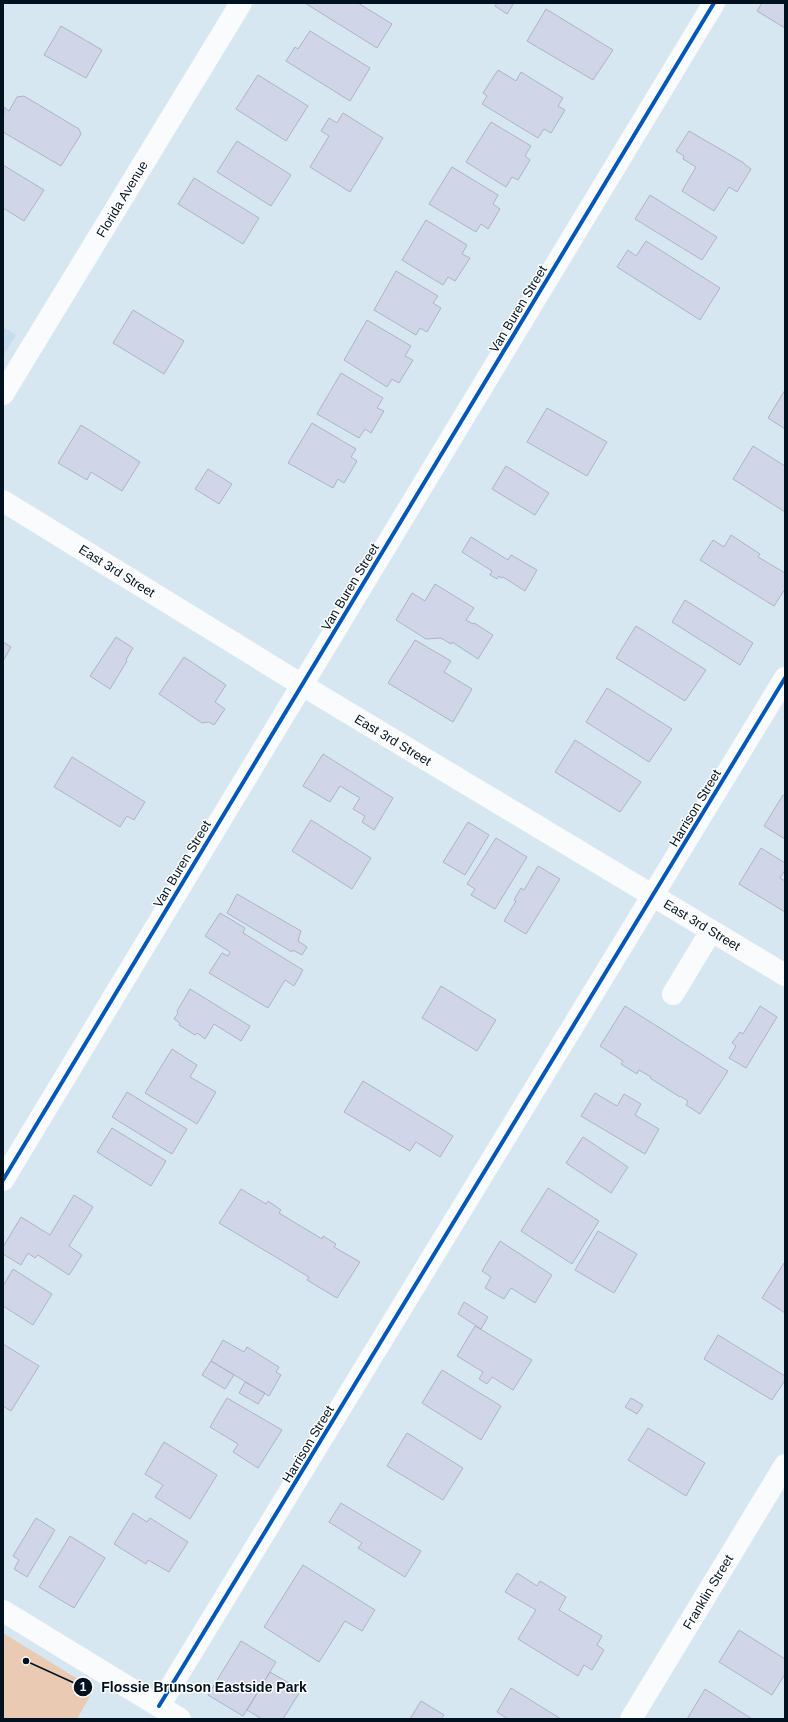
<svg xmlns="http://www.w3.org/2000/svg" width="788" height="1722" font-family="Helvetica,sans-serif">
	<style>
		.built { fill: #c4deef }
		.green { fill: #eacab3 }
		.building { fill: #d1d5e8; stroke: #aeb2c5 }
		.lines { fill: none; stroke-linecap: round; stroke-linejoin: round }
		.minor { stroke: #f9fbfd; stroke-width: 22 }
		.cycleway-casing { stroke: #fff; stroke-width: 6 }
		.cycleway { stroke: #0057b8; stroke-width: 4 }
		.labels { text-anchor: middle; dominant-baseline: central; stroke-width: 3; stroke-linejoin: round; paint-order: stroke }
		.street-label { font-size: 13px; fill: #00121f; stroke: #fff }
		.leader { fill: none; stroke: #00121f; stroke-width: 1.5 }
		.callout-dot { fill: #00121f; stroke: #fff; stroke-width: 1.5 }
		.mark-label { font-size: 12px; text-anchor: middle; font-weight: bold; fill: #fff }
		.callout-label { font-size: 14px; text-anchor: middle; font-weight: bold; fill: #00121f; stroke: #fff; stroke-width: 3; stroke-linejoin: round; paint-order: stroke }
	</style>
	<rect width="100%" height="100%" fill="#d6e7f2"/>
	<path class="built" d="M3,327L16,335L3,356Z"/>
	<path class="green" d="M3,1633L94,1689L77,1719H3Z"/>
	<path class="building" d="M305,3H358L392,24L377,48Z
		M497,3H514L507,14L495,6Z
		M762,3H785V28L757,11Z
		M546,9L613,50L593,80L527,41Z
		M61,26L102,50L86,78L44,55Z
		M310,31L370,68L350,101L286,61L295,47L298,49Z
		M498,70L516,81L521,72L563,98L558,106L565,110L551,133L544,129L538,138L482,104L487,96L483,93Z
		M258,75L308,106L286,141L236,109Z
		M24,96L79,129L81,134L61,166L3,132L4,107L9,111L17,97Z
		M343,113L383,138L350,192L310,167L329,136L321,131L329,118L337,123Z
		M491,122L531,146L525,156L530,160L518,180L512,177L506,187L466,162Z
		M689,131L744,163V164L751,169L737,192L729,187L714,211L682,191L696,167L683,159L684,156L676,151Z
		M237,141L291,175L271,206L217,172Z
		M3,165L44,190L24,221L3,208Z
		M452,167L498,195L493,204L500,209L488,229L481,224L476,232L429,204Z
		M194,178L259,218L243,244L178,204Z
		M650,195L717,237L702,260L635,219Z
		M426,220L467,245L462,254L470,258L455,281L448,277L443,285L402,260Z
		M646,241L720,288L700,320L617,267L628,250L636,256Z
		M396,271L438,296L433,303L441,308L427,332L420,328L416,335L374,310Z
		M133,310L184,341L164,374L113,343Z
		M367,320L411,346L405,356L413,360L399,383L392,379L387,387L344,360Z
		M341,373L383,398L377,408L384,411L371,433L365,429L359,438L317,414Z
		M785,390V429L768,418Z
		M547,408L607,442L587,476L527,442Z
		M312,423L356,449L351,457L357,461L344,483L338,479L333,488L288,463Z
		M81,425L140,462L122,491L91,472L87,480L58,463Z
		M753,446L785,466V512L733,479Z
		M506,466L549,493L535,515L492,489Z
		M208,469L232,484L219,504L195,489Z
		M731,535L760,554L758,557L785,573V589L774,606L700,560L713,540L724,547Z
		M471,537L508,560L511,555L537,570L525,591L503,577L501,578L499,576L497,579L490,575L492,571L462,552Z
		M435,584L474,608L466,620L473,624L474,623L493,635L478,659L452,642L451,644L441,638L426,639L396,620L412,593L425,601Z
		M685,600L753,643L740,665L672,622Z
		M636,626L706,670L685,701L616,658Z
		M116,637L133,648L126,660L127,661L110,689L90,676Z
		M415,640L451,661L444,672L472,689L453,722L388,683Z
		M3,642L11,647L3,661Z
		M184,657L226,685L215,702L225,709L214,725L209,722L202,723L159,694Z
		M607,688L672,729L649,762L586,722Z
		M575,740L641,782L620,812L555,772Z
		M323,754L393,798L374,830L362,822L365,816L353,809L360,798L340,786L330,802L303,786Z
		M72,757L145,802L134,820L127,816L120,827L54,787Z
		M783,795L785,796V839L764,826Z
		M311,820L371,858L352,889L292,851Z
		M468,822L489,835L465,875L443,862Z
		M496,838L527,857L495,909L471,895L475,889L467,884Z
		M761,848L785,863V870L780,878L785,881V912L739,884Z
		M538,866L560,879L526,934L504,921L516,901L514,900L521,888L524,890Z
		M237,894L301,931L298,941L307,947L302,955L293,950L292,952L227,913Z
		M220,913L245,928L243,933L303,970L294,986L285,980L268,1008L209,973L222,953L228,956L230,952L205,936Z
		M441,986L496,1020L477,1051L422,1018Z
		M190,989L250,1026L241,1041L214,1024L205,1039L197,1033L195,1035L179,1025L180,1023L174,1019L178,1013L177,1011Z
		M625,1006L728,1071L700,1114L686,1105L688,1101L680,1096V1097L650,1078L651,1077L639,1070L637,1074L621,1064L623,1061L600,1046Z
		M760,1006L777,1017L746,1068L729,1058L736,1046L732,1043L740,1032L743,1034Z
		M172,1049L197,1065L190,1077L216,1092L197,1124L145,1093Z
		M363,1081L453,1136L440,1157L416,1142L410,1151L344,1112Z
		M127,1092L187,1129L172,1154L112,1117Z
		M595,1093L617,1106L624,1094L641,1104L635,1115L659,1129L645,1154L581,1116Z
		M112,1128L166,1161L151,1186L97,1152Z
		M583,1137L628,1167L611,1193L566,1163Z
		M548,1188L599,1221L572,1264L521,1231Z
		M241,1189L266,1204L268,1201L281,1210L279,1213L322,1239L323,1236L336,1244L334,1247L360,1262L337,1298L307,1280L309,1277L219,1223Z
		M74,1195L93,1207L69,1246L82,1255L69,1275L38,1255L35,1258L28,1253L21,1265L3,1254V1247L21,1217L50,1235Z
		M598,1231L637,1254L614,1293L575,1270Z
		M500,1241L552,1275L535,1303L511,1288L504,1299L485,1288L491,1277L482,1271Z
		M784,1263H785V1313L762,1298Z
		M13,1269L52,1294L33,1325L3,1306V1286Z
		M464,1302L488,1317L481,1329L458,1314Z
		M475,1326L532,1360L513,1390L492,1377L487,1384L479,1379L483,1372L457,1356Z
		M718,1335L785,1376V1380L772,1400L704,1359Z
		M223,1340L244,1352L247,1347L279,1367L276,1372L281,1375L269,1396L211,1361Z
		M3,1344L39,1366L11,1411L3,1406Z
		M211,1361L234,1375L225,1389L202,1375Z
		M442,1370L501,1406L481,1440L422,1403Z
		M245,1382L265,1393L258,1404L239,1393Z
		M227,1398L282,1430L258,1468L233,1452L238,1444L210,1427Z
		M631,1398L643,1405L637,1414L625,1407Z
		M648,1428L705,1463L686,1496L628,1460Z
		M407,1433L463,1468L443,1500L387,1466Z
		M164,1442L217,1475L190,1519L155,1497L163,1485L145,1474Z
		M341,1503L421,1551L405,1577L358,1548L362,1543L329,1522Z
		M133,1513L147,1522L150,1518L188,1542L169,1572L148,1560L146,1564L114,1544Z
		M36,1518L55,1530L27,1577L14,1569L19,1560L13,1556Z
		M70,1536L105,1558L74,1608L39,1587Z
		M303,1565L375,1610L362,1631L345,1621L319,1662L264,1627Z
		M517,1573L537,1586L540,1581L566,1597L559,1610L602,1636L597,1645L604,1650L592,1670L584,1665L578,1676L518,1639L536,1610L505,1592Z
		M739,1630L785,1659V1674L772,1695L719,1662Z
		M241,1641L276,1662L243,1716L208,1695Z
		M270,1672L301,1690L283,1719H262L247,1710Z
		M511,1688L561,1719H508L497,1712Z
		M705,1689L752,1719H687Z
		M421,1701L444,1715L441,1719H410Z"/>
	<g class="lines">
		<path class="minor" d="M3,394L241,3
			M3,501L302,685L785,975
			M673,994L711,931
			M3,1180L714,3
			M3,1611L180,1719
			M159,1706L785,678
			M631,1719L785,1465"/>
		<defs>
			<path id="cycleway" d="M3,1180L714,3
				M159,1706L785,678"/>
		</defs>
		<use href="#cycleway" class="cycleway-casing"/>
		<use href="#cycleway" class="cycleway"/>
	</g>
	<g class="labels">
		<g class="street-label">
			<text transform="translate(122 199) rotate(-59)">Florida Avenue</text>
			<text transform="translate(518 309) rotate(-59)">Van Buren Street</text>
			<text transform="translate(117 571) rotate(32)">East 3rd Street</text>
			<text transform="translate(350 587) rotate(-59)">Van Buren Street</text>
			<text transform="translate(393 740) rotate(31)">East 3rd Street</text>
			<text transform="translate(695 808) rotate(-59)">Harrison Street</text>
			<text transform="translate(182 864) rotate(-59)">Van Buren Street</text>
			<text transform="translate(702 925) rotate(31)">East 3rd Street</text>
			<text transform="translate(308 1444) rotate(-59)">Harrison Street</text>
			<text transform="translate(708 1592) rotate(-59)">Franklin Street</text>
		</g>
	</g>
	<path class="leader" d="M26 1661L83 1687"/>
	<g class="callout-dot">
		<circle cx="26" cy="1661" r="4"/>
		<circle cx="83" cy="1687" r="10"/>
	</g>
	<g class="mark-label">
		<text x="83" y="1691">1</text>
	</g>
	<g class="callout-label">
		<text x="204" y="1692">Flossie Brunson Eastside Park</text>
	</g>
	<rect width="788" height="1722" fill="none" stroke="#00121f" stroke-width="8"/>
</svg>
